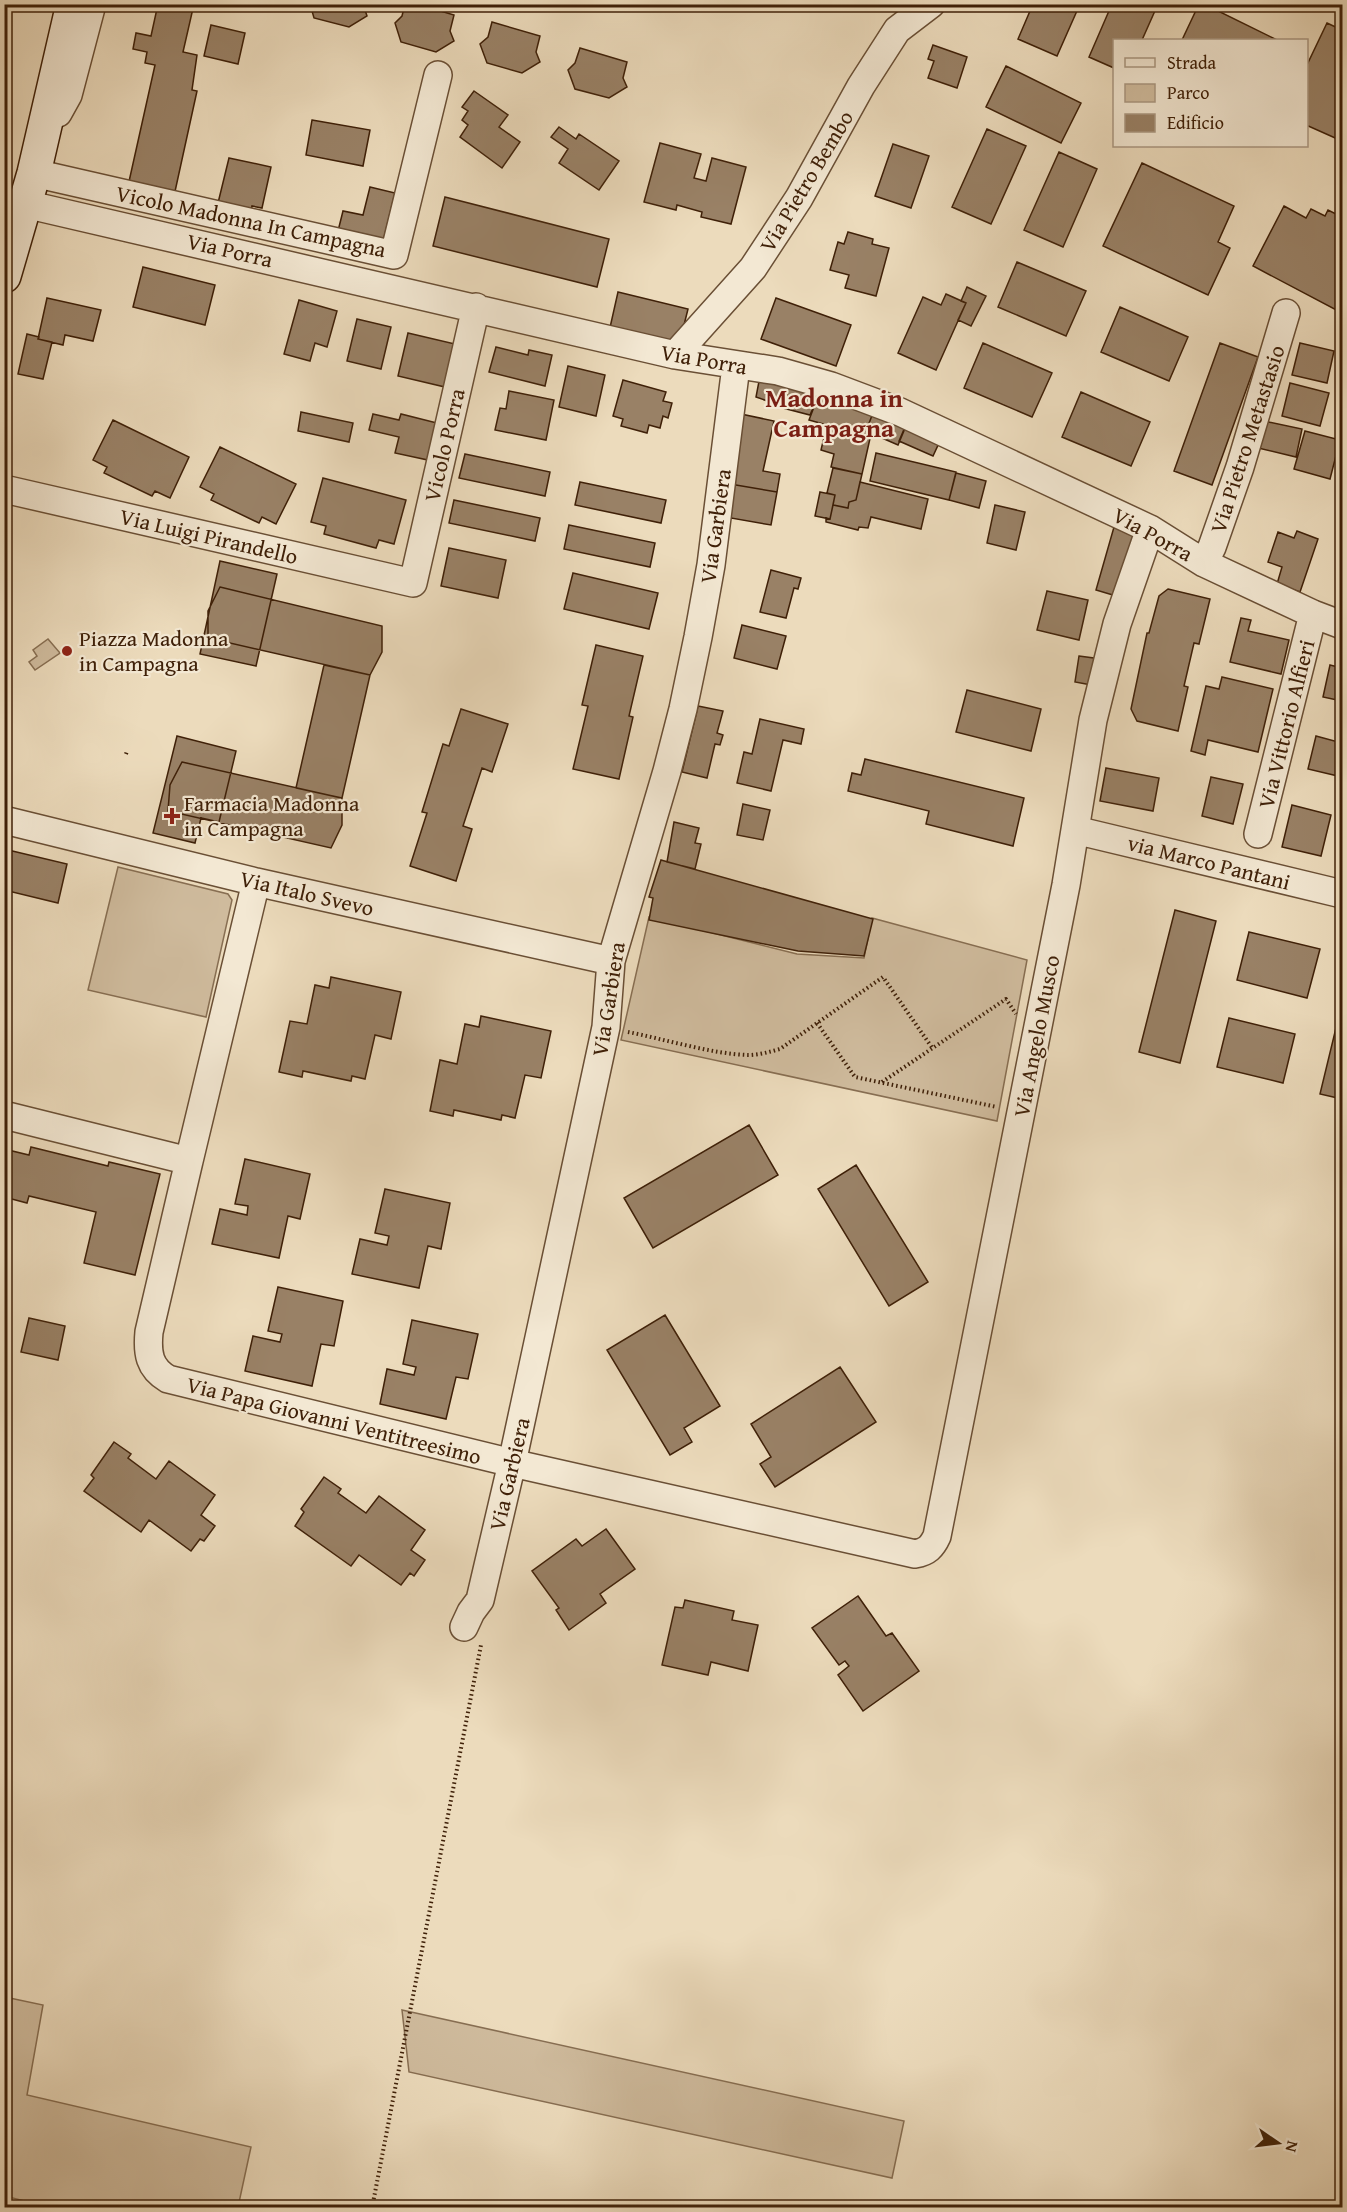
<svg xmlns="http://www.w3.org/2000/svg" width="1347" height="2212" font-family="'Gentium Book Plus',serif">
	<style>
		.green { fill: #cfbb9d; stroke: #876e52; stroke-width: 1.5 }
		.building { fill: #998166; stroke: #3f2008; stroke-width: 1.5 }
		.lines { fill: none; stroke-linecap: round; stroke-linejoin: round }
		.street-casing { stroke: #6a4f35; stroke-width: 30 }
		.secondary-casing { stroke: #3f2008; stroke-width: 36 }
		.path { stroke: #3f2008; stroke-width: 4; stroke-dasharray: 1.5 3; stroke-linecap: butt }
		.street { stroke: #f3e8d3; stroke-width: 27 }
		.secondary { stroke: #f3e8d3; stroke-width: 33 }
		.poi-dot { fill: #8f2418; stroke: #f3e8d3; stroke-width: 2 }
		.labels { text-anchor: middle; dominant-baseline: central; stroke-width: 4.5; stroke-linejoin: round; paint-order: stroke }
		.street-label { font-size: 22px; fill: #3f2008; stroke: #f3e8d3 }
		.poi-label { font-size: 22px; fill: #3f2008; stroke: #f3e8d3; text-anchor: start }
		.quarter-label { font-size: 26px; font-weight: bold; fill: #7a1f14; stroke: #f3e8d3 }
	</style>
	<rect width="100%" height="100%" fill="#ecdbbc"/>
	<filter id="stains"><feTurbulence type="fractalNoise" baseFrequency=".00333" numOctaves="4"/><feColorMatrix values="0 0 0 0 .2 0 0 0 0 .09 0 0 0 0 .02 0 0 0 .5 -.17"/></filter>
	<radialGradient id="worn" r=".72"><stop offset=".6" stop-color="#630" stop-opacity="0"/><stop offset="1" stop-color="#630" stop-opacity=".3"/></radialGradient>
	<path class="green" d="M48,639L60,653L35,670L29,662L37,656L33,650Z
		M118,867L228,894L232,900L206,1017L88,990Z
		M649,917L797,954L864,958L872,918L1027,960L997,1121L621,1040Z
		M5,1997L43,2005L27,2095L251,2147L238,2207L51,2208L5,2196Z
		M402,2010L904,2121L892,2178L409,2072Z"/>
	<path class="building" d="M158,4H194L183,52L197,55L192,90L197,91L174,196L128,186L155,65L145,63L147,52L133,49L136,33L151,36Z
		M310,4H363L367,16L349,27L314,18Z
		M405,4H417L454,15L450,31L454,41L436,52L401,42L395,23L402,16Z
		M1033,4H1080L1057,56L1018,39Z
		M1112,4H1158L1142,40H1114V68L1089,57Z
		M1199,4H1204L1277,40H1182Z
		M492,22L540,36L536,52L540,62L522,73L487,63L480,44L488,37Z
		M1327,23L1342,30V141L1306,125V67Z
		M211,25L245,33L238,64L204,56Z
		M933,45L967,57L957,88L928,78L934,61L928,59Z
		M580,48L627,62L623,78L627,87L609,98L575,89L568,70L575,63Z
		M1006,66L1081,103L1061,143L986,107Z
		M474,91L508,115L499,127L520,142L502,168L460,137L468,125L462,120L468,111L462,107Z
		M312,120L370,130L363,166L306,155Z
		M559,127L576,139L579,134L619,161L599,190L559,163L568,149L551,137Z
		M987,129L1026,146L991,224L952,207Z
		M660,143L701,154L694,178L706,181L712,158L746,167L731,224L701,217L702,212L677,205L676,210L644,202Z
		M893,144L929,156L911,208L875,196Z
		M1059,152L1097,169L1063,247L1024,230Z
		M229,158L271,167L262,208L252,206L251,211L218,203Z
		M1142,163L1234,206L1218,242L1230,248L1208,295L1103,246Z
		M370,187L395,193L382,246L337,235L343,211L363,215Z
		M445,197L609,239L597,287L433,246Z
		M1284,206L1306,218L1311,209L1325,216L1328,210L1342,217V313L1253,266Z
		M848,232L873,239L872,244L889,248L876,296L845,288L849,275L830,270L838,242L844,244Z
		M1017,262L1086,291L1066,336L998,307Z
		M143,267L215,285L205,325L133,307Z
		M967,287L986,296L971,326L958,320L966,303L961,301Z
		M618,292L688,309L678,349L609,332Z
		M946,294L966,303L936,370L898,353L923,297L941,305Z
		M47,298L101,310L93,341L65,335L63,345L38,339Z
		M776,298L851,325L836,366L761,339Z
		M299,300L337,311L327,347L315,343L310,361L284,354Z
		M1120,307L1188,337L1169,381L1101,352Z
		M357,319L391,327L381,369L347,361Z
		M408,333L455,344L445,387L398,376Z
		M27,334L39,337L38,339L52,342L43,379L18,374Z
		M983,343L1052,373L1032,417L964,388Z
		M1220,343L1258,357L1212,485L1174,471Z
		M1300,343L1334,351L1327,383L1292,375Z
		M496,347L528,355L529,350L552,355L545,386L489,372Z
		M568,366L605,375L596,416L559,407Z
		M760,376L819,394L810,415L775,406L776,404L756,397Z
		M623,380L666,392L663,401L672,403L668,418L663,416L660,428L649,425L647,433L621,426L623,419L613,416Z
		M1290,383L1329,393L1320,426L1282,416Z
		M509,391L554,400L546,440L495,430L500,408L506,409Z
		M1081,392L1150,422L1131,466L1062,437Z
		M819,394L873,413L866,431L871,434L862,474L831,467L834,454L821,450L827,425L809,420Z
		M301,412L353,423L349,442L298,431Z
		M873,413L906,426L898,445L866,431Z
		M373,414L399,420L401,414L437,423L428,460L395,453L399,437L369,430Z
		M741,414L774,421L763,471L780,474L777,492L730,484Z
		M113,420L189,457L170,498L155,491L152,496L104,473L107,467L93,460Z
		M1264,421L1302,429L1296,457L1258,448Z
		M905,427L939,443L933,456L899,441Z
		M1305,431L1340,440L1330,479L1294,469Z
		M220,447L296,484L276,524L262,517L259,523L211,500L214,494L200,487Z
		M876,453L956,472L949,500L870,481Z
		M465,454L550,472L545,496L459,478Z
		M833,468L862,474L856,500L849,502L848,508L833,505L835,495L827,493Z
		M956,473L986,481L979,508L949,500Z
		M323,478L406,500L394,544L379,540L376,548L324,534L326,526L311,522Z
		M580,482L666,500L661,523L575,505Z
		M860,482L928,499L921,529L871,517L868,528L859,527L858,530L826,522V518L830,519L833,505L848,508L849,502L856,500Z
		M730,484L777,492L771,525L725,517Z
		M820,492L835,495L830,519L815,516Z
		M454,500L540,518L535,541L449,523Z
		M995,505L1025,512L1016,550L987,543Z
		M569,525L655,543L650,567L564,549Z
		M1114,527L1140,539L1123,598L1096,590Z
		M1297,531L1318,539L1300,592L1277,584L1282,567L1268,562L1278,532L1294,538Z
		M449,548L506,560L498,598L441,586Z
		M220,561L277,574L256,666L200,654Z
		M771,570L801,578L798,589L794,588L786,618L760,612Z
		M573,573L658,593L649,629L564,609Z
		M220,587L382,626V652L370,675L208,638V611Z
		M1168,589L1210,599L1199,644L1194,643L1184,686L1188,687L1178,731L1137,721L1131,709L1147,633H1149L1159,596Z
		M1047,591L1088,600L1079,640L1037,630Z
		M1241,618L1251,620L1248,631L1289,640L1281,674L1230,662Z
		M742,625L786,636L777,669L734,658Z
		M596,645L643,656L629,716L633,717L619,779L573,769L588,706L582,705Z
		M1079,656L1101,659L1097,686L1075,682Z
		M324,665L370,675L342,798L296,788Z
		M1330,665L1342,668V701L1323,697Z
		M1222,677L1273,689L1258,752L1208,740L1205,755L1191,751L1206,686L1219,689Z
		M967,690L1041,709L1031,751L956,732Z
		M698,706L723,711L717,733L723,735L720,745L715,744L707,778L682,772Z
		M461,709L508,724L492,772L482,768L463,826L472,829L456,881L410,866L427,813L422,812L443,744L449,746Z
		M760,719L804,729L801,744L783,740L771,791L737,783L744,752L752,754Z
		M177,736L236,751L219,822L201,818L195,843L153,833Z
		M1316,736L1342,743V777L1308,769Z
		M865,759L1024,798L1013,846L926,824L929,811L848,791L852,773L861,775Z
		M182,762L342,798V825L331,848L168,811L170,785Z
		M1106,768L1159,778L1153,811L1100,801Z
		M1211,777L1243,784L1233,824L1202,816Z
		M743,804L770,810L763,840L737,835Z
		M1292,805L1331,815L1321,856L1282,847Z
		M674,822L699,828L695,843L701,844L695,869L667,862Z
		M4,849L67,864L58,903L4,890Z
		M661,860L873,919L864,956L798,951L649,920L653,898L649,897Z
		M1175,910L1216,921L1180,1063L1139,1052Z
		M1249,932L1320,949L1307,998L1237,980Z
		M331,977L401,992L391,1039L375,1035L365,1079L352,1076L351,1081L303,1071L302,1077L279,1072L290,1021L307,1024L315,985L329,988Z
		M1342,1003V1099L1320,1094Z
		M481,1016L551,1031L541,1078L525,1075L515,1118L502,1115L501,1120L454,1110L453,1116L430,1111L440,1060L457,1064L465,1024L479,1027Z
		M1229,1018L1295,1034L1283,1083L1217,1067Z
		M749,1125L778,1175L653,1248L624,1198Z
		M31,1147L108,1166L109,1162L160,1174L135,1275L84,1263L96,1212L29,1196L27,1203L4,1197V1149L29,1155Z
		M245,1159L310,1174L300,1219L288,1216L279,1258L212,1244L220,1209L247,1215L248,1206L235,1204Z
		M856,1165L928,1282L889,1306L818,1189Z
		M385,1189L450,1203L441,1249L428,1246L419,1288L352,1274L360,1239L387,1245L389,1236L375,1233Z
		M278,1287L343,1301L334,1346L321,1344L312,1386L245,1371L253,1336L280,1342L282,1334L268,1331Z
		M665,1315L720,1406L684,1428L692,1442L670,1455L607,1350Z
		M29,1318L65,1326L58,1360L21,1352Z
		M412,1320L478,1334L468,1379L456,1377L446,1419L380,1404L387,1369L414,1375L416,1367L403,1364Z
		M840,1367L876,1422L775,1487L760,1464L771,1457L751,1424Z
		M114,1442L131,1454L128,1458L156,1479L169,1461L215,1495L201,1515L215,1526L204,1541L200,1539L191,1551L149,1520L141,1532L84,1491L94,1478L91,1475Z
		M324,1477L341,1489L338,1493L366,1513L379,1496L425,1530L411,1550L425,1560L414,1576L410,1573L401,1585L359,1555L351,1566L295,1526L304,1512L301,1509Z
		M606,1529L635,1569L600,1594L606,1603L569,1630L556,1610L559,1608L532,1571L576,1539L582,1546Z
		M858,1596L886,1636L892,1633L919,1671L863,1711L838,1675L849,1666L845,1661L839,1665L812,1628Z
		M685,1600L734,1611L732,1620L758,1625L748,1671L711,1662L708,1675L662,1665L675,1607L683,1608Z"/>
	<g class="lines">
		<defs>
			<path id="street" d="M58,113L68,95L92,4
				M34,173L394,255L438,75
				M25,204L675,355L778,371L831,386L900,412L1150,529L1204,563L1313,614L1342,625
				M675,355L753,268L799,198L861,86L897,30L931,4
				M4,489L413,583L476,307
				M1204,563L1212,547L1240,467L1286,313
				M4,820L256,882L611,961
				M1075,830L1342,894
				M1258,834L1313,614
				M4,1115L189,1161L149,1332C147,1353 149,1368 168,1379L512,1463L915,1554C927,1552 932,1547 937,1536L1066,885L1093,720L1117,624L1150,529
				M189,1161L256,882
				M464,1627L471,1612L480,1600L512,1463L606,1027L611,961L667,771L683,709L698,637L711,565L736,366"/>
			<path id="secondary" d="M4,276L34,173L73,4"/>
		</defs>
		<use href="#street" class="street-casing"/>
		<use href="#secondary" class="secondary-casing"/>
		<path class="path" d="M126,754L127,751
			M817,1023L855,1077L997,1107
			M628,1032C664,1039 712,1054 748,1055C759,1055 769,1052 780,1049L883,977L933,1049
			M882,1082L1006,999L1016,1014
			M372,2208L481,1645"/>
		<use href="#street" class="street"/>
		<use href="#secondary" class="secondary"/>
	</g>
	<g class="poi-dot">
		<circle cx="67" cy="651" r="6"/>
		<path d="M169 807h6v6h6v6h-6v6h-6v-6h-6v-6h6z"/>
	</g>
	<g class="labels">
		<g class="street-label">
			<text transform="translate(806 181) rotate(-59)">Via Pietro Bembo</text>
			<text transform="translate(251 221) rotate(12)">Vicolo Madonna In Campagna</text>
			<text transform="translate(230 250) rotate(13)">Via Porra</text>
			<text transform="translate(704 359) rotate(10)">Via Porra</text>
			<text transform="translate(1247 439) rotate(-72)">Via Pietro Metastasio</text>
			<text transform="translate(444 445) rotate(-77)">Vicolo Porra</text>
			<text transform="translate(715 526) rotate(-82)">Via Garbiera</text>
			<text transform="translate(1153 534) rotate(29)">Via Porra</text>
			<text transform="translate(209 536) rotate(13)">Via Luigi Pirandello</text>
			<text transform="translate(1286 724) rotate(-76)">Via Vittorio Alfieri</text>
			<text transform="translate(1209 862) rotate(14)">via Marco Pantani</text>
			<text transform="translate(307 893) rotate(13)">Via Italo Svevo</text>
			<text transform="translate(608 999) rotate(-81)">Via Garbiera</text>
			<text transform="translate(1036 1036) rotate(-79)">Via Angelo Musco</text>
			<text transform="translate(334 1420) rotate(14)">Via Papa Giovanni Ventitreesimo</text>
			<text transform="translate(509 1474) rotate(-77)">Via Garbiera</text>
		</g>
		<g class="poi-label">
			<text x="79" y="638">Piazza Madonna<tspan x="79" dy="25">in Campagna</tspan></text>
			<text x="184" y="803">Farmacia Madonna<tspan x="184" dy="25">in Campagna</tspan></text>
		</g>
		<g class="quarter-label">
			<text x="834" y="397">Madonna in<tspan x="834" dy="30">Campagna</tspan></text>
		</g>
	</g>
	<rect width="1347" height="2212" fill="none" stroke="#ecdbbc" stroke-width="24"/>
	<rect x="6" y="6" width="1335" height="2200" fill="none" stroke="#3f2008" stroke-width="3"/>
	<rect x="12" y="12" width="1323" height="2188" fill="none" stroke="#3f2008" stroke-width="1.5"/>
	<rect x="1113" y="39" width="195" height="108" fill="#f3e8d3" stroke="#ab9882" stroke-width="1.5"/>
	<rect x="1125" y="58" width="30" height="9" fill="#f3e8d3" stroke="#ab9882" stroke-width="1.5"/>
	<text x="1167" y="69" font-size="18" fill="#3f2008">Strada</text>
	<rect x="1125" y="84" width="30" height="18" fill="#cfbb9d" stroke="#ab9882" stroke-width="1.5"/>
	<text x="1167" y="99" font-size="18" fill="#3f2008">Parco</text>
	<rect x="1125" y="114" width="30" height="18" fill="#998166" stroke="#ab9882" stroke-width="1.5"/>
	<text x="1167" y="129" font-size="18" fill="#3f2008">Edificio</text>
	<g transform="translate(1278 2143) rotate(104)" stroke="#f3e8d3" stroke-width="4.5" paint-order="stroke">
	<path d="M0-4.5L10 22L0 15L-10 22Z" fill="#3f2008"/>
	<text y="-9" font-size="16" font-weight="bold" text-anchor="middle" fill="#3f2008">N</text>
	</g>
	<rect width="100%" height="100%" filter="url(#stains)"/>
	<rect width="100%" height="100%" fill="url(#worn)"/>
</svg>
